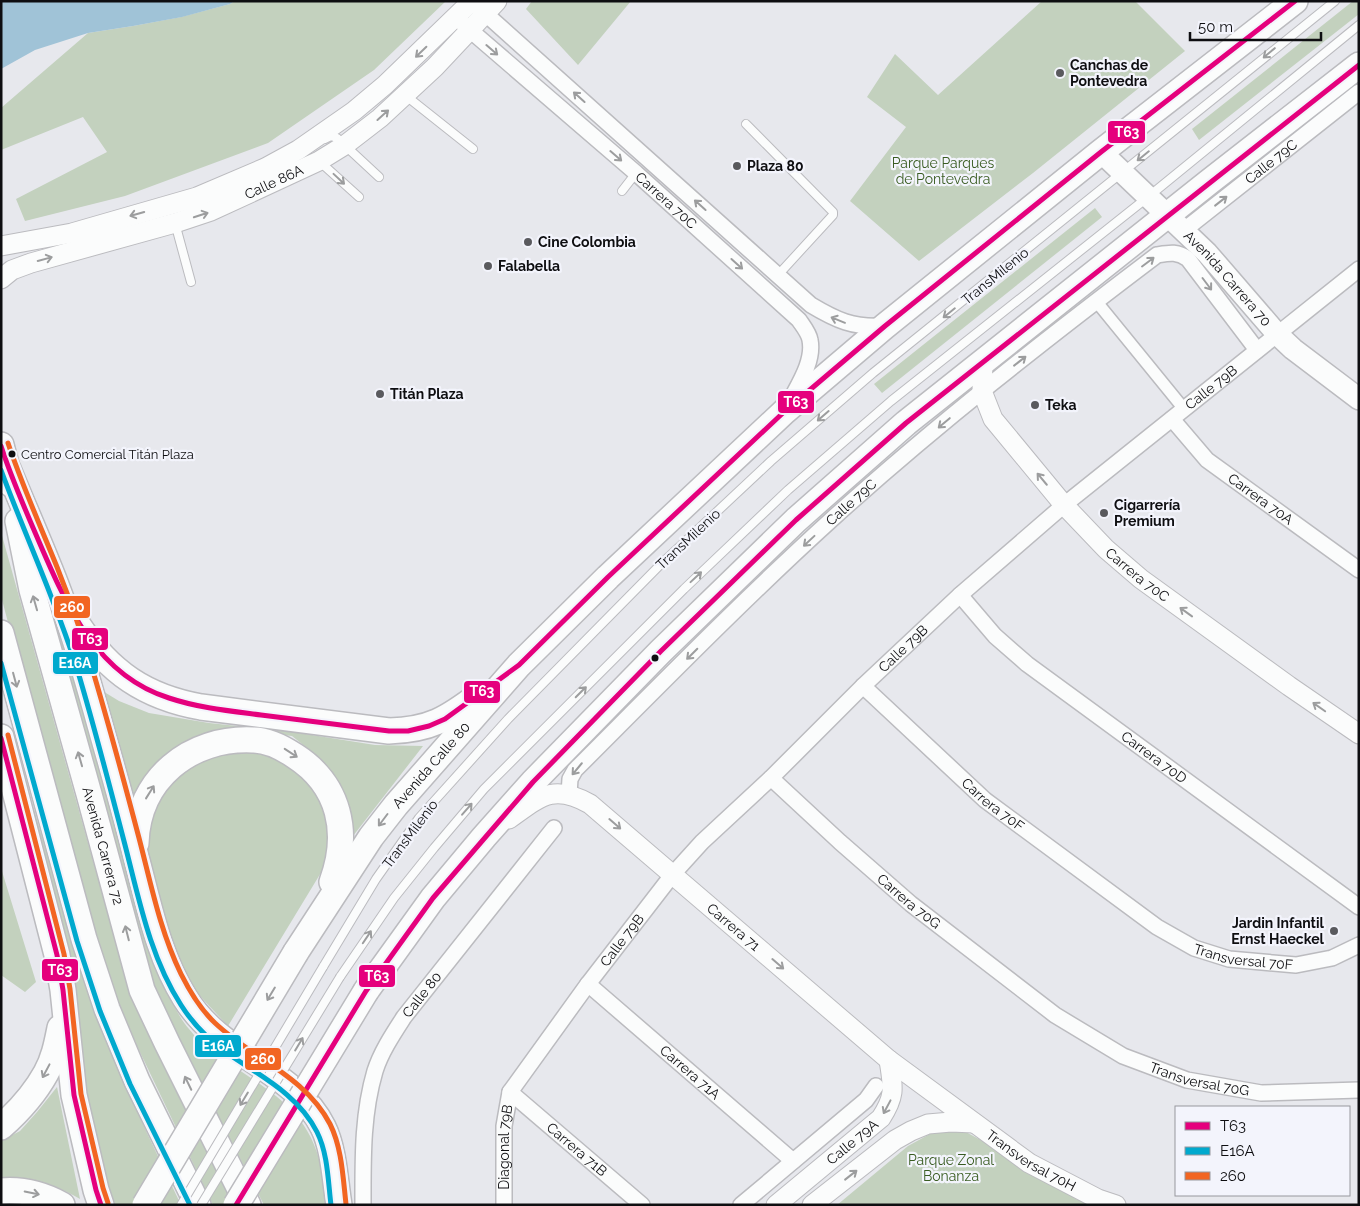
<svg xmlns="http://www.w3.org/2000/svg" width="1360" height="1206" font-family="Raleway,sans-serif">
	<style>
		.green { fill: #c3d1be }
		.water { fill: #a0c3d7 }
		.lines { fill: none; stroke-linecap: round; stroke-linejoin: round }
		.service-casing { stroke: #bbbbbf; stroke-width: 10 }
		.pedestrian-casing { stroke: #bbbbbf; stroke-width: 14 }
		.minor-casing { stroke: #bbbbbf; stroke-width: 18 }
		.tertiary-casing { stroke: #bbbbbf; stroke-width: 21 }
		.secondary-casing { stroke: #bbbbbf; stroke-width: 24 }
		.trunk-casing { stroke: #bbbbbf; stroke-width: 28 }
		.service { stroke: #fbfcfc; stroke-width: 8 }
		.pedestrian { stroke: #fbfcfc; stroke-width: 11 }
		.minor { stroke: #fbfcfc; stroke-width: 15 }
		.tertiary { stroke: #fbfcfc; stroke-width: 19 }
		.secondary { stroke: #fbfcfc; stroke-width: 21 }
		.trunk { stroke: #fbfcfc; stroke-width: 25 }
		.service-bridge-casing { stroke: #bbbbbf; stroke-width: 10; stroke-linecap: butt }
		.trunk-bridge-casing { stroke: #bbbbbf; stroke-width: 28; stroke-linecap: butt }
		.service-bridge { stroke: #fbfcfc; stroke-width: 8 }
		.trunk-bridge { stroke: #fbfcfc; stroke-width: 25 }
		.bus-1-casing { stroke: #f3f4fc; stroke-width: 9 }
		.bus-2-casing { stroke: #f3f4fc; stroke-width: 9 }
		.bus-3-casing { stroke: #f3f4fc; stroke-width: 9 }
		.bus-1 { stroke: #e5007d; stroke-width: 5 }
		.bus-2 { stroke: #00a9ce; stroke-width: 5 }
		.bus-3 { stroke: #f26522; stroke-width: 5 }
		.oneway { stroke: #9c9d9e }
		.poi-dot { fill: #5a5a5e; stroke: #f3f4fc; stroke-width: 2 }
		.bus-dot { fill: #0e0e11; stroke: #f3f4fc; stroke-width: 2 }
		.labels { text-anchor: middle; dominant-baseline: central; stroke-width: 4.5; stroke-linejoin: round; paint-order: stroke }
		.bus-label { font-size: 13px; fill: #0e0e11; stroke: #f3f4fc; text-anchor: start }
		.poi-label { font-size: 14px; font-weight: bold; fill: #0e0e11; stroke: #f3f4fc; text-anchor: start }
		.street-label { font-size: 14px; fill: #0e0e11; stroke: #f3f4fc }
		.park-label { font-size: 14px; fill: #395c21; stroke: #f3f4fc }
		.line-badge { stroke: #f3f4fc; stroke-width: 2 }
		.badge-label { font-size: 14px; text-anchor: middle; font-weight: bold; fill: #fff }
	</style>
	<rect width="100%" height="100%" fill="#e7e8ed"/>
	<path class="green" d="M235,1H446L374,70L268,143L125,196L25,221L16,199L107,152L83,117L1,150V108L88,33L133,26L181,17L230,4Z
		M532,1H631L578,65L526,9Z
		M1042,1H1135L1185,51L1033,173L919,261L850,201L906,127L867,97L895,54L938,95Z
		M1353,1H1359V14L1199,140L1192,129Z
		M1095,208L1102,217L882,393L874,384Z
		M1,532L123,968L236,1205H213L138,1048L114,991L97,940L32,713L1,596Z
		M43,582L86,716L167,993C174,1005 180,1019 189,1029C201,1045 220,1057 236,1068C276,1095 310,1115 321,1167C324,1179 324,1192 326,1205H264L158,998Z
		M101,690L119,701L149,713L209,723L293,732L375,745L423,746L353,836L347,800L337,779L312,752L292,736L258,732L219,733L133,805Z
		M11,731L83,977L113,1057L147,1133L181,1205H112L84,1095Z
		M252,748L310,774L333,824L325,866L228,1026L184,979L150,875L145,847L147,820L166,787L194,761Z
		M1,868L36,982L25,992L1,975Z
		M57,1087L80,1199C63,1189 41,1179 21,1178C15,1177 8,1179 1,1180V1141L20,1131L37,1112Z
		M939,1129L964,1131L988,1144L1076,1199L1091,1205H837L908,1146Z"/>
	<path class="water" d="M1,1H235L230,4L182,17L133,26L88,33L35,50L1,69Z"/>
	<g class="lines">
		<defs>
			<path id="service" d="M405,95L473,149
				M746,124L833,212V215L778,275
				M325,139L331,136L337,138L379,177
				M319,161L359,197
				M622,191L636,173
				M175,223L191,282
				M323,967L376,879L419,818L508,719L660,565L771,461L873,373L1335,1
				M340,977L394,898L434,848L484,789L684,589L788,490L891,401L1148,197L1359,25"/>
			<path id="pedestrian" d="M1096,301L1184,409"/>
			<g id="minor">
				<path d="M478,7L811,305C836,320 853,328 884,326"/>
				<path id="s1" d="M463,24L636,173L799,320C803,326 809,333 810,340C814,360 800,382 791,399"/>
				<path id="s2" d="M1183,231L1359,92"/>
				<path id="s3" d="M1172,419L1207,460L1359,570"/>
				<path id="s4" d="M960,595L995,636L1027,664L1359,907"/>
				<path id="s5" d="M863,686L985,800L1157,927L1194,948L1229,959L1296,965L1332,958L1359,945"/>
				<path id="s6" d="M771,778L840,842L911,904L1055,1015L1123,1056L1187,1080L1261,1093L1359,1090"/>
				<path id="s7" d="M569,794L570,779L575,770C660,685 744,599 832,519C936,425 1046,339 1157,255C1169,253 1177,251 1188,259L1257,350"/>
				<path id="s8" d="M588,984L793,1161"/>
				<path id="s9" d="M510,1092L642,1205"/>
				<path id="s10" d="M363,1205C363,1160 362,1115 375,1071C381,1052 393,1034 404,1017L554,828"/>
				<path id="s11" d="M504,1205V1126L510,1092L588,984L673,874L702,842L771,778L863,686L960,595L1064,505L1359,269"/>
				<path d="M741,1205L866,1100L876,1086"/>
			</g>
			<g id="tertiary">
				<path d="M1,246L72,233L197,197L265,168L298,150L354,111L385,85L472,1"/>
				<path id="s12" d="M1,279L12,270L31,263L175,223L211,211L319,161L345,145L380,118L435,67L497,1"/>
				<path id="s13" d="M983,362L982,391L993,419L1064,505L1106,549L1141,579L1289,686L1359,734"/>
				<path id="s14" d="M509,819C540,797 553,783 590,804L889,1060L1029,1163L1098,1199L1116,1205"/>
				<path id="s15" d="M776,1205L881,1118C896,1095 893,1087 889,1060"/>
				<path d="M812,1205L895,1140L911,1131L928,1124L951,1122L974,1123"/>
			</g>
			<g id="secondary">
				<path id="s16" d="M1101,152L1207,253L1277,334L1293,349L1359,399"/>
			</g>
			<g id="trunk">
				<path d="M1,445L11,484"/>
				<path d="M8,469C24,508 41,546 56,585C78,642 93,701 110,760C119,792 128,824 136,857C149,905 158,955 185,998C221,1056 294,1069 323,1127C334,1149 335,1181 339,1205"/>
				<path id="s17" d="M18,521L32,590L89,794L142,990L167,1043L248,1205"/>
				<path d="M78,625C109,672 145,697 201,707L389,731C430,730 447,719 479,695"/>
				<path d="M1,633L84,939L107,1009L137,1081L198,1205"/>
				<path d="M1,737L57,955L63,990L74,1095L96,1190L101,1205"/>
				<path d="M136,843C138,779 190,737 253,740C268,740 283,748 295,756C340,785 350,833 332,882"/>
				<path id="s18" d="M296,952L371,837L396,805L519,665L608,577L785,411L885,326L1101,152L1295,1"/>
				<path d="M366,991L433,898L484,837L533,782L661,651L796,520L906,423L1209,182L1359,65"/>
				<path d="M1,1127C18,1112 35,1093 46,1073C54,1059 57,1043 60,1028"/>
				<path d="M1,1191C23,1189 42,1194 62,1205"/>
			</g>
		</defs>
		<use href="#service" class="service-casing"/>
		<use href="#pedestrian" class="pedestrian-casing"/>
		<use href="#minor" class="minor-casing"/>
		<use href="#tertiary" class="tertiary-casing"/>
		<use href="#secondary" class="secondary-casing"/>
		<use href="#trunk" class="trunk-casing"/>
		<use href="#service" class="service"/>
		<use href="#pedestrian" class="pedestrian"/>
		<use href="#minor" class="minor"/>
		<use href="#tertiary" class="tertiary"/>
		<use href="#secondary" class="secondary"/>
		<use href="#trunk" class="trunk"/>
		<defs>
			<path id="service-bridge" d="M181,1205L323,967
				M201,1205L340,977"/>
			<path id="trunk-bridge" d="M145,1205L296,952
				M236,1205L366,991"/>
		</defs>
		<use href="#service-bridge" class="service-bridge-casing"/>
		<use href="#trunk-bridge" class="trunk-bridge-casing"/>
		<use href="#service-bridge" class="service-bridge"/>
		<use href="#trunk-bridge" class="trunk-bridge"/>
		<defs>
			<path id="bus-1" d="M1,446C11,477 24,507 37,537C65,602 95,675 169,698C199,708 230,711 261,715C304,720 346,726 389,731H408L429,726L445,719L519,665L608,577L785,411L885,326L1101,152L1295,1
				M1,738L57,955L63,990L74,1095L96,1190L101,1205
				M236,1205L366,991L433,898L533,782L661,651L796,520L906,423L1359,65"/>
			<path id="bus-2" d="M1,470C26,538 57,603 78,672C95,729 110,787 125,845C139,899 150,957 181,1005C193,1024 209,1040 227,1053C260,1076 298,1094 317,1132C328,1154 328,1181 331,1205
				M1,663L77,941L100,1011L130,1084L190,1205"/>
			<path id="bus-3" d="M8,443C22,485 40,525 57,567C70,600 82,634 92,668C109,725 124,781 139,838C151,884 160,931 181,974C190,992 200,1009 215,1023C253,1059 305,1076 330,1124C342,1148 343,1178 346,1204
				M8,735L64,954L70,989L81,1094L103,1188L108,1203"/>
		</defs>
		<use href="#bus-1" class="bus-1-casing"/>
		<use href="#bus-2" class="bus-2-casing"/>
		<use href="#bus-3" class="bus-3-casing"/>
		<use href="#bus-1" class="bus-1"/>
		<use href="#bus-2" class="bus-2"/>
		<use href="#bus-3" class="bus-3"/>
	</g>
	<defs><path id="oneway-shaft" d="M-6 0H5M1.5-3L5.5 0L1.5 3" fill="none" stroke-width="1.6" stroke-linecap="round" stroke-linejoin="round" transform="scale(1.25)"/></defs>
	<g class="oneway">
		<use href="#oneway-shaft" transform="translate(492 50) rotate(41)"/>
		<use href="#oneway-shaft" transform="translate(421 52) rotate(136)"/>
		<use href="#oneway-shaft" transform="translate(1269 53) rotate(140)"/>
		<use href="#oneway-shaft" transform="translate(579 97) rotate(-138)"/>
		<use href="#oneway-shaft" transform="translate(383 115) rotate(-42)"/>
		<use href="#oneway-shaft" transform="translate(616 156) rotate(41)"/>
		<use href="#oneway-shaft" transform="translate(1143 156) rotate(141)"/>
		<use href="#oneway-shaft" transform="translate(339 179) rotate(43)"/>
		<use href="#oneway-shaft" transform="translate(1221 201) rotate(-38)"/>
		<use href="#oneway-shaft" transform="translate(700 205) rotate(-138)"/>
		<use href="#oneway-shaft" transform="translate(137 214) rotate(164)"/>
		<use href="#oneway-shaft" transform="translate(201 215) rotate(-18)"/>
		<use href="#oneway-shaft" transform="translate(45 259) rotate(-15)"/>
		<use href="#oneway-shaft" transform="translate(1148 262) rotate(-37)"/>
		<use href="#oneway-shaft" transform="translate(737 264) rotate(42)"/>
		<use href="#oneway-shaft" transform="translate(1207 284) rotate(53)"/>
		<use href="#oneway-shaft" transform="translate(949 313) rotate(141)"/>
		<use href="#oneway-shaft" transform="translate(838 320) rotate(-158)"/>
		<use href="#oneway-shaft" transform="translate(1020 361) rotate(-38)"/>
		<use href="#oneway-shaft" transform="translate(823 416) rotate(139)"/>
		<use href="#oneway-shaft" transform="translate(944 423) rotate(140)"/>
		<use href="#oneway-shaft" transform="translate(1042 479) rotate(-130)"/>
		<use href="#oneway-shaft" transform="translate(809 541) rotate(137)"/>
		<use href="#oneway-shaft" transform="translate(696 577) rotate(-43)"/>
		<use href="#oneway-shaft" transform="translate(35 603) rotate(-106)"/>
		<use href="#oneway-shaft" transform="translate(1186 612) rotate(-144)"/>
		<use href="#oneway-shaft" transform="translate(692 654) rotate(135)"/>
		<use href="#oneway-shaft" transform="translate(15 680) rotate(75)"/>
		<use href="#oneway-shaft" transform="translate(581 692) rotate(-45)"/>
		<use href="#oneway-shaft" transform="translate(1319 707) rotate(-145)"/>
		<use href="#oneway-shaft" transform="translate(291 753) rotate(33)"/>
		<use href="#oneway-shaft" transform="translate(80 759) rotate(-106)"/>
		<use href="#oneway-shaft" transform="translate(577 769) rotate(130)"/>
		<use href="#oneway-shaft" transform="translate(150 792) rotate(-58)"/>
		<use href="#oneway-shaft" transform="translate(467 809) rotate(-49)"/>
		<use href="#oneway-shaft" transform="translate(383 820) rotate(127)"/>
		<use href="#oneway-shaft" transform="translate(615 824) rotate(41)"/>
		<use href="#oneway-shaft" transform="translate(127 933) rotate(-104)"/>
		<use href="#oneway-shaft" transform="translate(367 937) rotate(-56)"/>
		<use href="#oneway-shaft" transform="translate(778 964) rotate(41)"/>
		<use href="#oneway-shaft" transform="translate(271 994) rotate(121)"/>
		<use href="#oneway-shaft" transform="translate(299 1044) rotate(-59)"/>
		<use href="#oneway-shaft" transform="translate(46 1071) rotate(118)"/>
		<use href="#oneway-shaft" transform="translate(188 1083) rotate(-116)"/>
		<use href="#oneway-shaft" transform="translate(244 1099) rotate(121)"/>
		<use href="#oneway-shaft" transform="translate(887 1107) rotate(118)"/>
		<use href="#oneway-shaft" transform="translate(851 1175) rotate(-38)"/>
		<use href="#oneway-shaft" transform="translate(32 1193) rotate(12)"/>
	</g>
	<g class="poi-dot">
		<circle cx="1060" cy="73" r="5"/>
		<circle cx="737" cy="166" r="5"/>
		<circle cx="528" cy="242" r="5"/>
		<circle cx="488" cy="266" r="5"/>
		<circle cx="380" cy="394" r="5"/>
		<circle cx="1035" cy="405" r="5"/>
		<circle cx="1104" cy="513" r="5"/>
		<circle cx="1334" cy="931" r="5"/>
	</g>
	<g class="bus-dot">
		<circle cx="12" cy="454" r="4.5"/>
		<circle cx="655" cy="658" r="4.5"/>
	</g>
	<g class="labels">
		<g class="bus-label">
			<text x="21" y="454">Centro Comercial Titán Plaza</text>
		</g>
		<g class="poi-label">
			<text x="1070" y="65">Canchas de<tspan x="1070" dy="16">Pontevedra</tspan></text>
			<text x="747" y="166">Plaza 80</text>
			<text x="538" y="242">Cine Colombia</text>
			<text x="498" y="266">Falabella</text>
			<text x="390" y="394">Titán Plaza</text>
			<text x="1045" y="405">Teka</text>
			<text x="1114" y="505">Cigarrería<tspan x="1114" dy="16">Premium</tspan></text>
			<text x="1324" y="923" text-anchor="end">Jardin Infantil<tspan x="1324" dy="16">Ernst Haeckel</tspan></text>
		</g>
		<g class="street-label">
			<text stroke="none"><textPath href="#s2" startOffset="112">Calle 79C</textPath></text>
			<text stroke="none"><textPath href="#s12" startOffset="291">Calle 86A</textPath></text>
			<text stroke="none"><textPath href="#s1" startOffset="269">Carrera 70C</textPath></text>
			<text transform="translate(995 276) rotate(-39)">TransMilenio</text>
			<text stroke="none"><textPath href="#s16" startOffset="179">Avenida Carrera 70</textPath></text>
			<text stroke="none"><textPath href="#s11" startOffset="1112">Calle 79B</textPath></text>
			<text stroke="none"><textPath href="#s3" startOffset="120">Carrera 70A</textPath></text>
			<text stroke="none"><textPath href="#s7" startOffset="410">Calle 79C</textPath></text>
			<text transform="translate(688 539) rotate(-43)">TransMilenio</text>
			<text stroke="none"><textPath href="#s13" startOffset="272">Carrera 70C</textPath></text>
			<text stroke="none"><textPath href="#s11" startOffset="708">Calle 79B</textPath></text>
			<text stroke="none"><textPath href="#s4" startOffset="254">Carrera 70D</textPath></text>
			<text stroke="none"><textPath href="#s18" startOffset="231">Avenida Calle 80</textPath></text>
			<text stroke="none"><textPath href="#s5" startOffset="176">Carrera 70F</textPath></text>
			<text transform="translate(410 834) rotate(-53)">TransMilenio</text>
			<text stroke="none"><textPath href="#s17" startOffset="336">Avenida Carrera 72</textPath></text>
			<text stroke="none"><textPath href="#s6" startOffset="185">Carrera 70G</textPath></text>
			<text stroke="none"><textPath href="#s14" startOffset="279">Carrera 71</textPath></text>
			<text stroke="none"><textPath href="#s11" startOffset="302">Calle 79B</textPath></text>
			<text stroke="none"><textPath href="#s5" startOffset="474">Transversal 70F</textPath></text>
			<text stroke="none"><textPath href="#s10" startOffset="225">Calle 80</textPath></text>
			<text stroke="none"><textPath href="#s8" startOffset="135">Carrera 71A</textPath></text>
			<text stroke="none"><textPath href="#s6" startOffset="530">Transversal 70G</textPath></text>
			<text stroke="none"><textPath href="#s15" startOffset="99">Calle 79A</textPath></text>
			<text stroke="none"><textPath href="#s11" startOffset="58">Diagonal 79B</textPath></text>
			<text stroke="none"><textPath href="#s9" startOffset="88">Carrera 71B</textPath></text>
			<text stroke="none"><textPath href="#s14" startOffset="658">Transversal 70H</textPath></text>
		</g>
		<g class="park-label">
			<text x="943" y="163">Parque Parques<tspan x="943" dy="16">de Pontevedra</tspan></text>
			<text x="951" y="1160">Parque Zonal<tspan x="951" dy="16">Bonanza</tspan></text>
		</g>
	</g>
	<g class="line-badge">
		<rect x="1107" y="120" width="39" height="24" rx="5" fill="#e5007d"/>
		<rect x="777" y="390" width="38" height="24" rx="5" fill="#e5007d"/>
		<rect x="53" y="595" width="38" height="24" rx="5" fill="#f26522"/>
		<rect x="71" y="627" width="38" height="24" rx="5" fill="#e5007d"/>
		<rect x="52" y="651" width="47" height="24" rx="5" fill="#00a9ce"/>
		<rect x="463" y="680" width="38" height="24" rx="5" fill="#e5007d"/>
		<rect x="41" y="958" width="38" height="24" rx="5" fill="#e5007d"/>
		<rect x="358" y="964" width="38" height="24" rx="5" fill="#e5007d"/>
		<rect x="194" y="1034" width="48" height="24" rx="5" fill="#00a9ce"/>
		<rect x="244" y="1047" width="38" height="24" rx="5" fill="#f26522"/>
	</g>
	<g class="badge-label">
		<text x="1127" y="137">T63</text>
		<text x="796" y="407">T63</text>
		<text x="72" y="612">260</text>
		<text x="90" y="644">T63</text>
		<text x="75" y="668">E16A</text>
		<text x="482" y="696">T63</text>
		<text x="60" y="975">T63</text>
		<text x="377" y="981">T63</text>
		<text x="218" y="1051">E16A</text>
		<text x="263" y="1064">260</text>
	</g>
	<rect width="1360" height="1206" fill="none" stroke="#0e0e11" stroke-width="5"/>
	<rect x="1175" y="1106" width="175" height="90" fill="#f3f4fc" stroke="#97989e"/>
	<rect x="1185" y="1122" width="25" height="8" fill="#e5007d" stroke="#97989e"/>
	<text x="1220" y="1131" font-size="15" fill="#0e0e11">T63</text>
	<rect x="1185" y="1147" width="25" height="8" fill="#00a9ce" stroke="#97989e"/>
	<text x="1220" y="1156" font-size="15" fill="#0e0e11">E16A</text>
	<rect x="1185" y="1172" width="25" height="8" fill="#f26522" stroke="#97989e"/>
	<text x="1220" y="1181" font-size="15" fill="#0e0e11">260</text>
	<path d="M1190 32v8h131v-8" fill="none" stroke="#0e0e11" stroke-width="2.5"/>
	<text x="1198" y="32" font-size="15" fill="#0e0e11" stroke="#f3f4fc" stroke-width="4" paint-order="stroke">50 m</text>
</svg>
